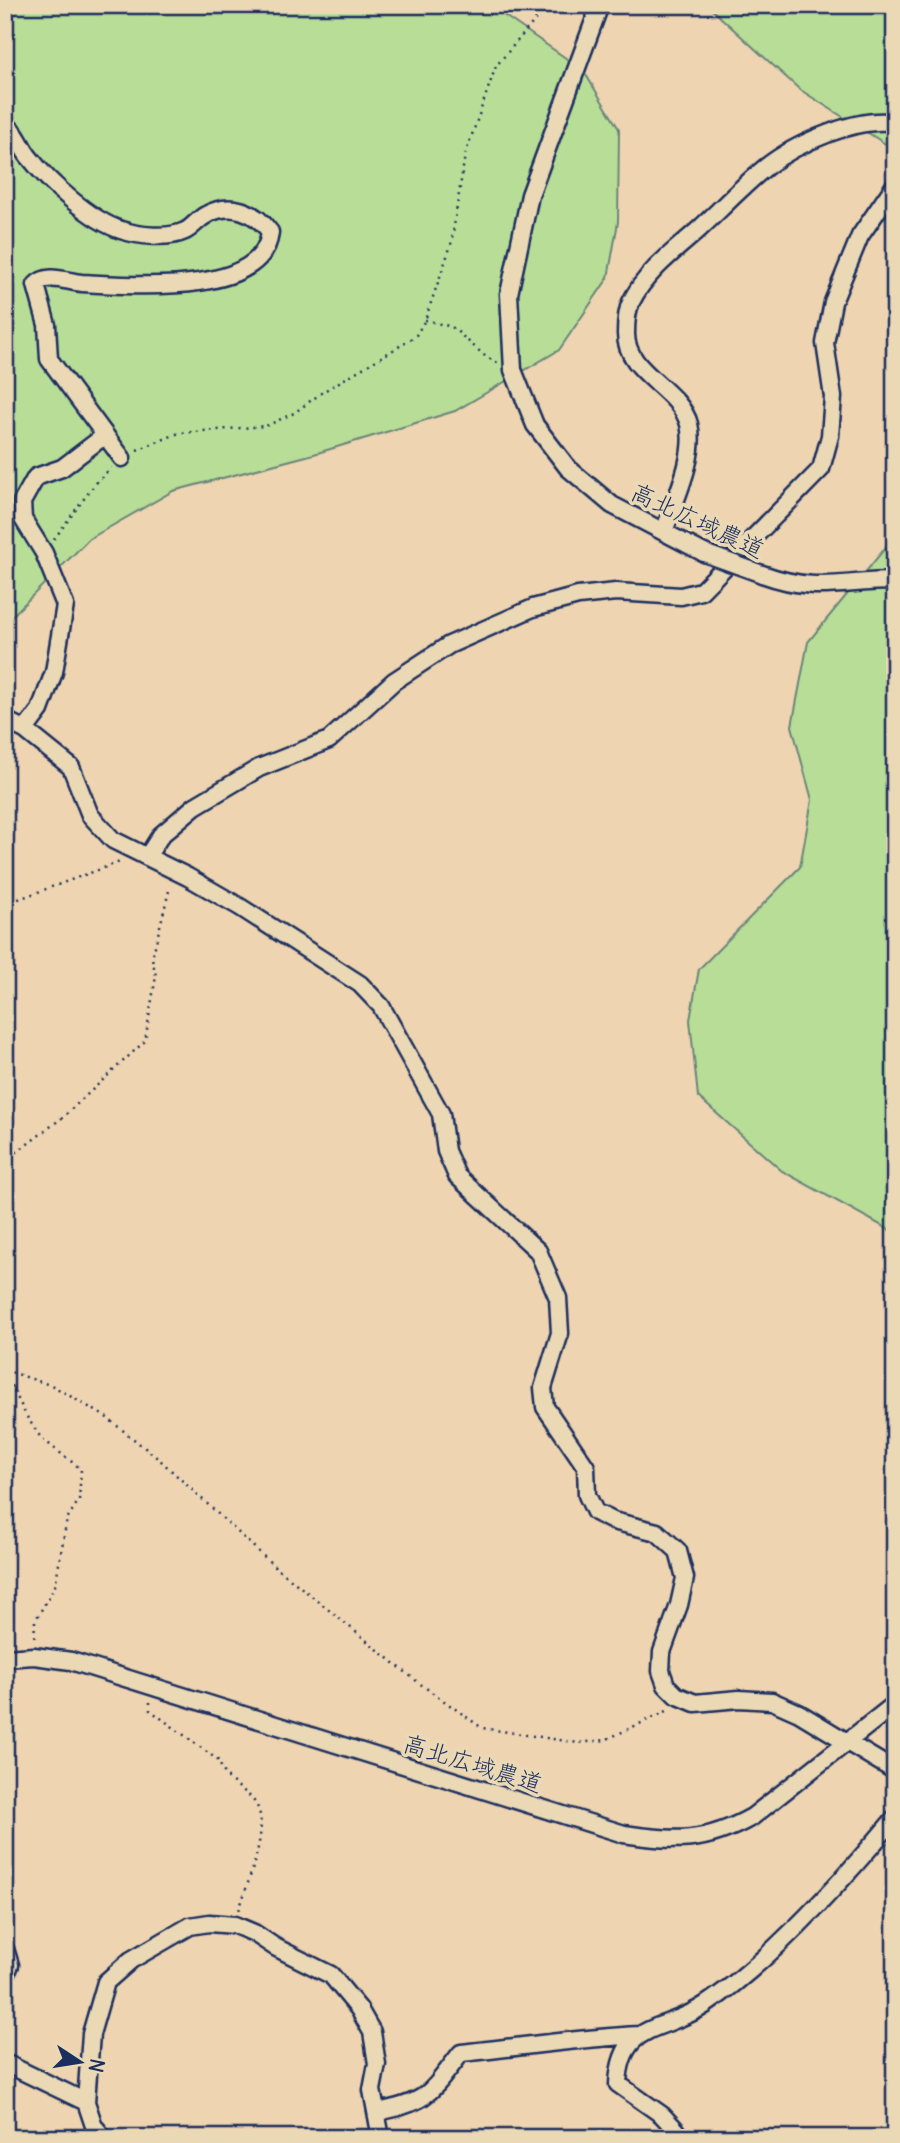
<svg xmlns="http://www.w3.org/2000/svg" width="900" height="2143" font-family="Delius,'Klee One',sans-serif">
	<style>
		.green { fill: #b8dd97; stroke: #6a867a; stroke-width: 2 }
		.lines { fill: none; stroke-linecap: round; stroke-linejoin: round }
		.minor-casing { stroke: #1b2f5e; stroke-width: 21 }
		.path { stroke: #1b2f5e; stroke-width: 2.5; stroke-dasharray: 2 5; stroke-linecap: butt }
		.minor { stroke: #ebd9b6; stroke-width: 16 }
		.minor-bridge-casing { stroke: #1b2f5e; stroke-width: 21; stroke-linecap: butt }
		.minor-bridge { stroke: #ebd9b6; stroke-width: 16 }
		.labels { text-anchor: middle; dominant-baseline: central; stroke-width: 7; stroke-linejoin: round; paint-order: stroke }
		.street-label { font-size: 24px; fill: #1b2f5e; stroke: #ebd9b6 }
	</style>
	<rect width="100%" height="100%" fill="#eed4b0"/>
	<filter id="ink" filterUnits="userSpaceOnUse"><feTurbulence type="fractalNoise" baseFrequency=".0143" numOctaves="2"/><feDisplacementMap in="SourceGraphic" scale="14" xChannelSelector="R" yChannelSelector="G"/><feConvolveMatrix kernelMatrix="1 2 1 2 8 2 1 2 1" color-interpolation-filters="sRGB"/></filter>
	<g filter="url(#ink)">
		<path class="green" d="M5,5H489L583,70L619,129L618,222L608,278L559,350L455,411L314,454L173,491L89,539L11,617L5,627Z
			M707,5H895V150L799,89Z
			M895,536V1233L782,1171L698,1097L690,1020L699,969L800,867L812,800L792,726L808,642Z"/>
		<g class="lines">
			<defs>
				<path id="minor" d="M600,5L530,195L509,294L513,370L535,425L568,468L612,505L704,553
					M5,125C17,131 21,148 30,158C49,183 92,221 121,230C139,236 168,239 185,231C192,228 198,219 206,215C230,201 255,211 270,232C264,298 129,285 82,283C67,282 48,272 36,285L47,325L49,359L122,458
					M664,532C674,501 697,457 689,424C679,388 626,373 626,334C626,325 627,310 631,302C645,273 672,253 696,232C719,211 741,187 766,167C795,144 858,116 895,123
					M762,574C818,594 840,581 895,581
					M5,720L25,730L71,767L90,815L113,840L188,877L240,907L360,984L381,1006L441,1114L446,1151L457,1176L538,1251L558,1298L560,1333L543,1388L545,1407L586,1467L587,1495L595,1512L613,1521L657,1532L678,1551L685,1578L679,1605L662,1652L661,1671L666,1685L676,1695L695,1703L739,1699L772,1701L799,1713L895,1771
					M25,730L40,710L54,672L65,605L44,553L23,519L22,502L36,477L62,468L104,436
					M147,857L161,835L195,806L259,768L329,740L394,681L449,645L533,608L578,596L616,592L681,596L701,591L821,469L830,436L833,397L825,343L833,302L860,236L895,185
					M5,1658L34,1656L71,1661L624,1834C676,1842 705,1843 752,1817L895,1704
					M5,1949L10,1965L5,1977
					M5,2063L86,2102
					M377,2112C429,2102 430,2093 461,2053C521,2047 580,2038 640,2035
					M104,2138L94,2126L86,2102L91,2034L106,1982L131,1960L190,1926L209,1923L235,1925L254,1933L275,1947L331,1975L359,2009L372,2032L377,2064L372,2090L381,2138
					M676,2138L677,2131L662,2115L618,2084C621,2020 664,2033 705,2005C771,1961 844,1879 895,1818"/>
			</defs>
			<use href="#minor" class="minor-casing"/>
			<path class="path" d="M425,320L452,327L486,357L498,363
				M137,450L179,433L266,426L294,413L324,391L415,337L425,320L451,245L465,155L496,66L548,5
				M54,539L95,484L111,468
				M5,904L120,862
				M5,1161L62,1118L145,1041L156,976L152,958L170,887
				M5,1370L53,1386L106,1417L160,1460L272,1564L419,1683L482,1728L579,1743L605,1740L669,1710
				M5,1373L27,1417L41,1438L81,1469L79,1500L67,1519L55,1586L35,1621L34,1642
				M150,1702V1710L219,1761C226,1786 247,1787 257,1806C270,1831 246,1885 239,1911"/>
			<use href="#minor" class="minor"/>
			<defs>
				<path id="minor-bridge" d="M704,553L762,574"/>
			</defs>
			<use href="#minor-bridge" class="minor-bridge-casing"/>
			<use href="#minor-bridge" class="minor-bridge"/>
		</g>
	</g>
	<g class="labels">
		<g class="street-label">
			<text transform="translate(698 520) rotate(25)">高北広域農道</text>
			<text transform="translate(473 1763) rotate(17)">高北広域農道</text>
		</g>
	</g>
	<rect width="900" height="2143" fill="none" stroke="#ebd9b6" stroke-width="28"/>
	<rect x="14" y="14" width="872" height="2115" fill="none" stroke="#1b2f5e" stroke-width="2.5" filter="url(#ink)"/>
	<g transform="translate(80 2062) rotate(102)" stroke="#ebd9b6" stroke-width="5" paint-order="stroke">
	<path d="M0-5L12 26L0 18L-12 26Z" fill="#1b2f5e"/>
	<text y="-10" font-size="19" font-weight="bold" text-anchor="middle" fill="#1b2f5e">N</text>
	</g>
</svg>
